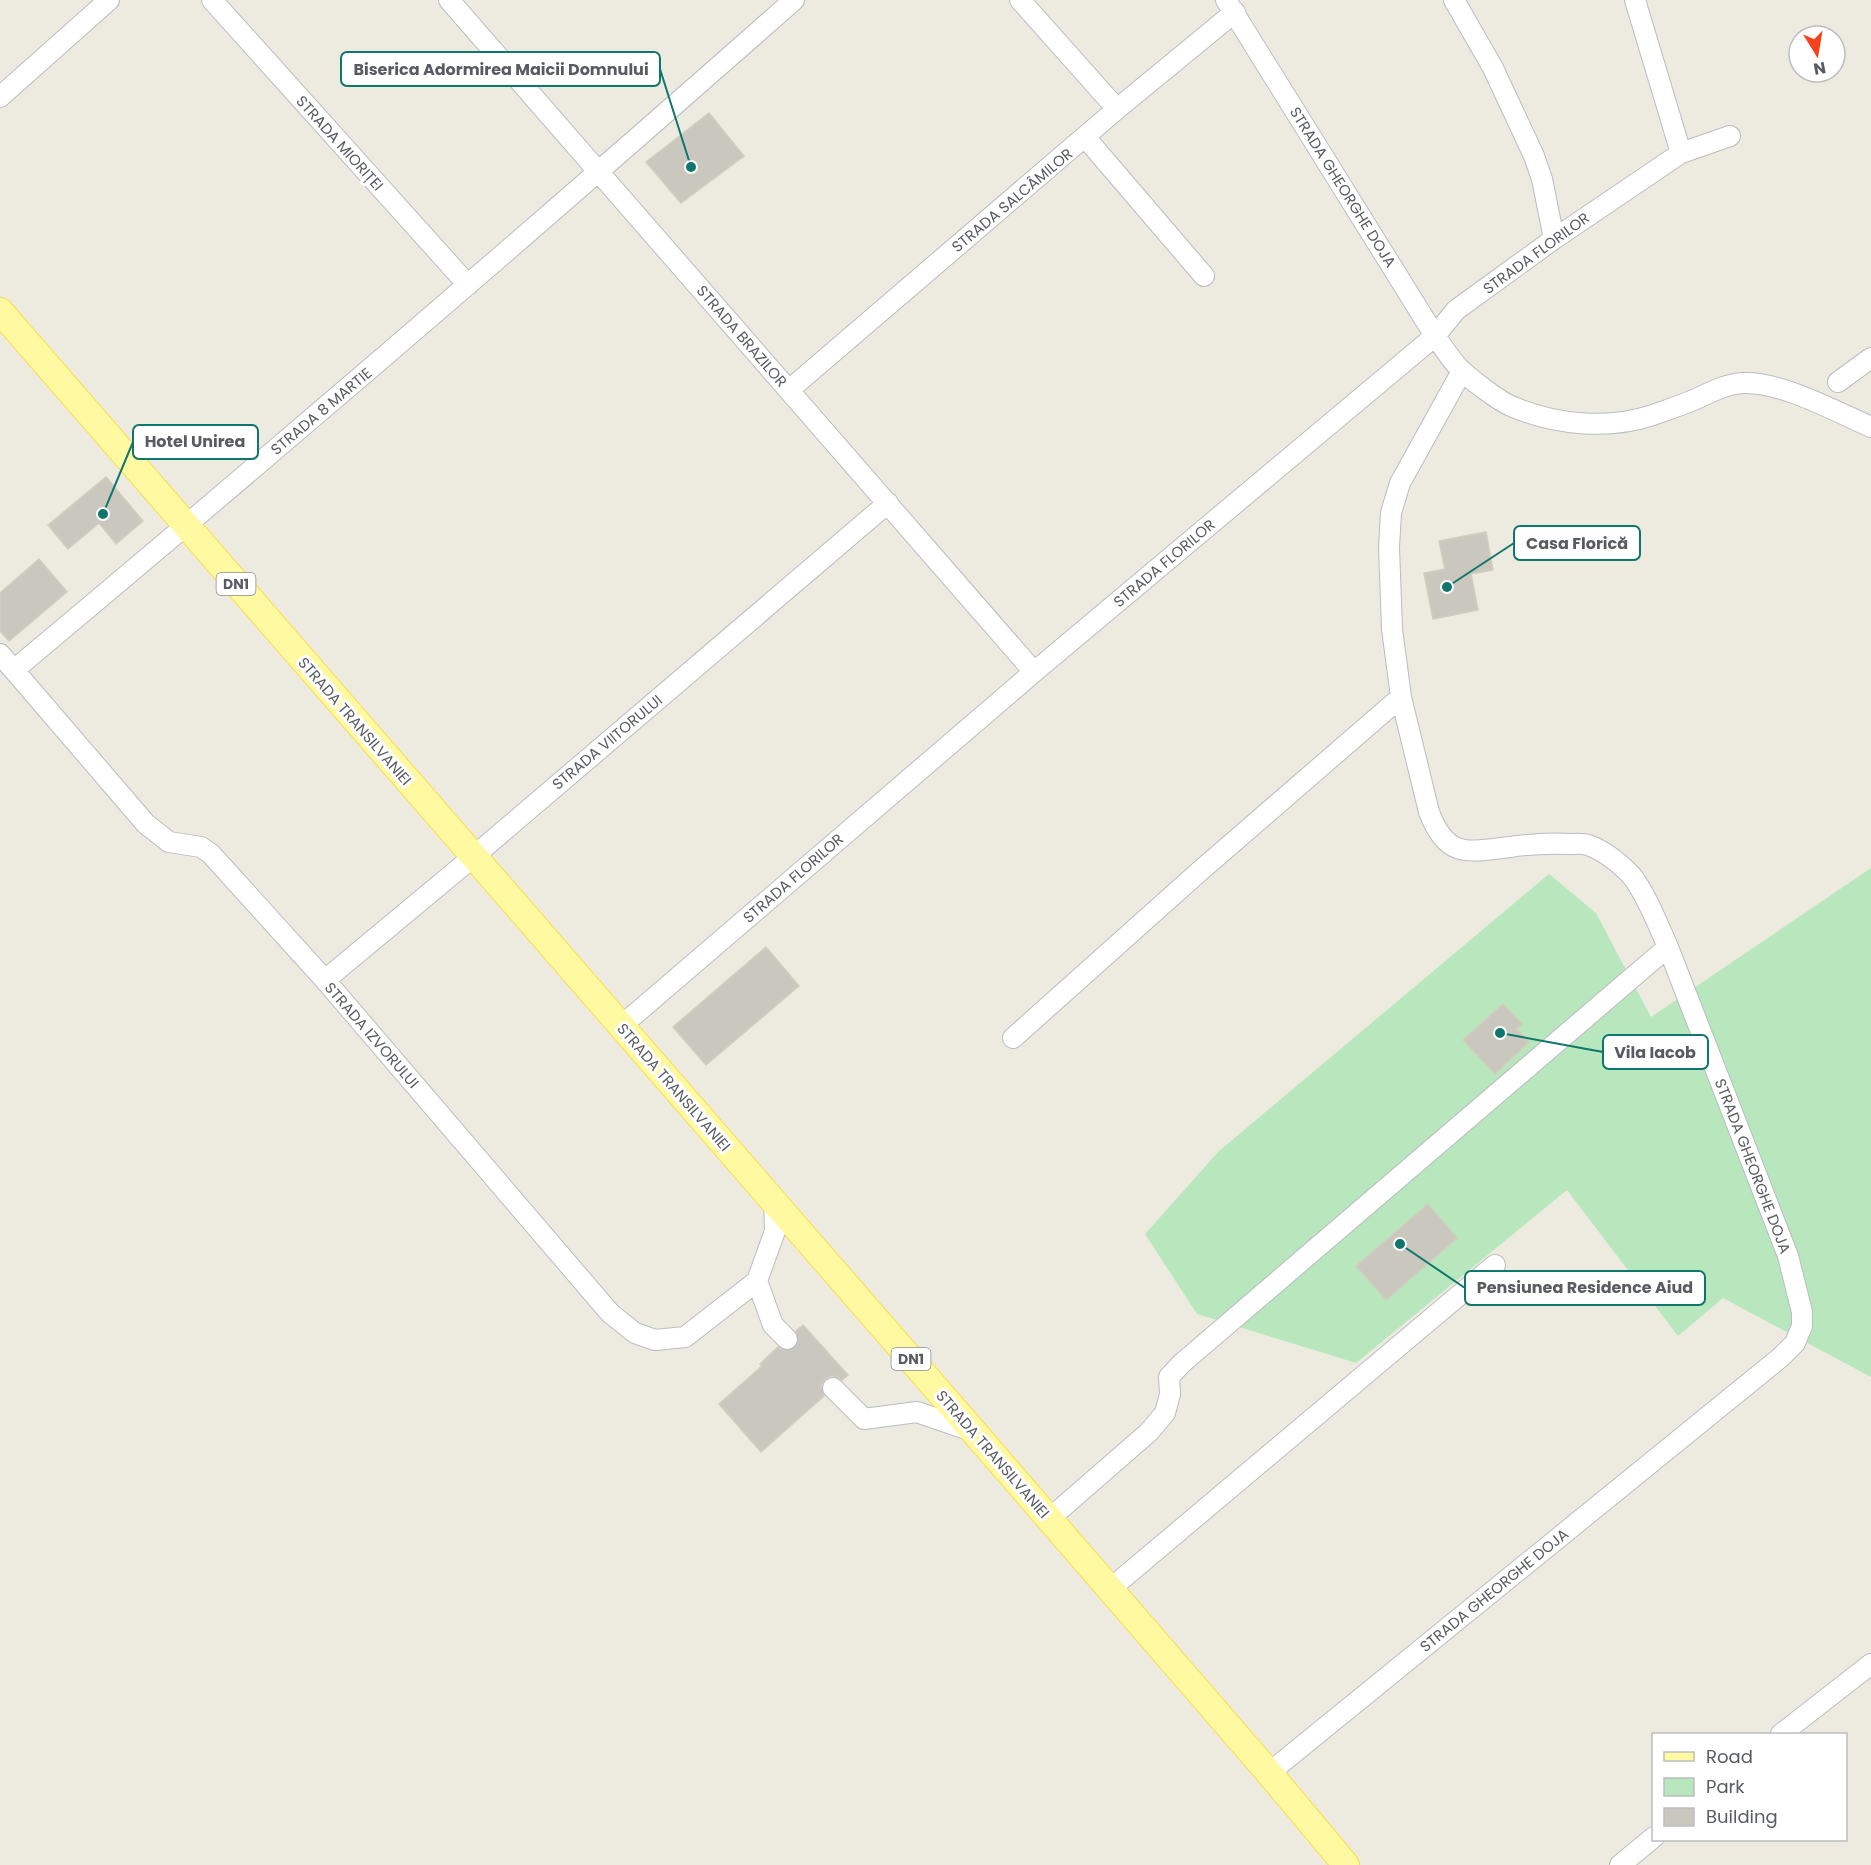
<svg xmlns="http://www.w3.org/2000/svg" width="1871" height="1865" font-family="Poppins,sans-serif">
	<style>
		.green { fill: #b8e7bd }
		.building { fill: #cac8be; stroke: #d2cdbd; stroke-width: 1.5 }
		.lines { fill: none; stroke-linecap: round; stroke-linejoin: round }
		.minor-tunnel { stroke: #c8c7c0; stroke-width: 20; stroke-dasharray: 20 10; stroke-linecap: butt }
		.minor-casing { stroke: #babcc2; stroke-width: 22 }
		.major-casing { stroke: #fddc47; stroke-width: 28 }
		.minor { stroke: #fff; stroke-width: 20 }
		.major { stroke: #fff9a1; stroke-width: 26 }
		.labels { text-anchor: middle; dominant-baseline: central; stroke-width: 6; stroke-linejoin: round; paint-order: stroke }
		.shield { fill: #fff; stroke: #8a8c91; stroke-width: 1.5 }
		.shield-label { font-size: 14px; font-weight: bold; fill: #585b62 }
		.street-label { font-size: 15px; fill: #585b62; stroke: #fff }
		.leader { fill: none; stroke: #0f766e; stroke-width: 2 }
		.callout-dot { fill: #0f766e; stroke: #fff; stroke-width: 2 }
		.callout { fill: #fff; stroke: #0f766e; stroke-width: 2 }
		.callout-label { font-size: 16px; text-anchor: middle; font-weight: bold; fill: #585b62 }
	</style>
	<rect width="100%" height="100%" fill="#edebdf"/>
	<path class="green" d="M1871,868V1377L1723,1298L1678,1336L1567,1190L1356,1363L1197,1314L1145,1234L1219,1151L1549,874L1596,913L1651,1017Z"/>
	<path class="building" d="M709,113L744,156L681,203L646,162Z
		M106,477L143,521L116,544L99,523L68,549L48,525Z
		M1486,532L1493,570L1471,574L1478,610L1433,619L1424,573L1445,569L1439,541Z
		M39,559L67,592L9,641L0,631V593Z
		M766,947L799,986L706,1065L673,1027Z
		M1503,1004L1522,1024L1517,1029L1529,1042L1495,1074L1463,1040Z
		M1428,1204L1457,1238L1386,1300L1356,1266Z
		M803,1325L848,1375L842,1380L836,1376H830L825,1379L821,1385L824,1396L761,1452L719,1404L762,1366L760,1364L778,1347L784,1351H790L795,1348L799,1342L796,1331Z"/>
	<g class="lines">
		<path class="minor-tunnel" d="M787,1339L833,1388"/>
		<defs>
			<path id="minor" d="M212,0L468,285
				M449,0L1034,672
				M1020,0L1117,109
				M1226,0L1435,336C1444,348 1452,362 1463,372C1473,381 1499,401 1511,406C1555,425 1608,430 1653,415C1667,410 1682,405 1696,399C1711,392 1726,384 1743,383C1780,381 1837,412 1871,427
				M1454,0L1493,68L1534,156L1542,179L1554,239
				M1635,0L1681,153
				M0,97L109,0
				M1085,137L1204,276
				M1838,382L1871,358
				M789,390L1117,109L1235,12
				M0,654L146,824L169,842L201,847L211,854L325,980L610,1313L635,1333L655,1340L685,1337L757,1281
				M14,670C277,450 537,227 794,0
				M325,980L473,857L888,503
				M620,1027L1034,672L1435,336L1456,310L1554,239L1681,153L1730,136
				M1013,1038L1200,871L1401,697
				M774,1201L775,1231L757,1281L773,1325L787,1339
				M833,1388L864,1419L917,1412L972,1431
				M1049,1519L1149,1432L1165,1413L1170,1394L1169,1377L1181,1364L1668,947
				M1110,1589L1495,1265
				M1781,1734L1871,1664
				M1269,1773L1781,1357L1795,1343L1802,1326V1312L1788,1256L1668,947C1659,927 1644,889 1630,874C1619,863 1603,850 1588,845C1583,843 1575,844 1570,844C1550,843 1530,844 1510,847C1467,852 1447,859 1429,812L1401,697L1392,629L1389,547L1391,513L1400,483L1462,371
				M1620,1865L1654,1837"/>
			<path id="major" d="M0,311L974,1432L1269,1773L1346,1865"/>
		</defs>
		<use href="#minor" class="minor-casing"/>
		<use href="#major" class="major-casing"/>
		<use href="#minor" class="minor"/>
		<use href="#major" class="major"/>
	</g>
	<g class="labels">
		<g class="shield">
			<rect x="216.5" y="573" width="39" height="22" rx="4.5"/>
			<rect x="891.5" y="1348" width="39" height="22" rx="4.5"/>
		</g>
		<g class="shield-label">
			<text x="236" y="584">DN1</text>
			<text x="911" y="1359">DN1</text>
		</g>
		<g class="street-label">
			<text transform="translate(340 143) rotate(48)">STRADA MIORIȚEI</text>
			<text transform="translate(1343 187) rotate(58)">STRADA GHEORGHE DOJA</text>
			<text transform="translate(1012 200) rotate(-40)">STRADA SALCÂMILOR</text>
			<text transform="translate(1536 253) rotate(-36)">STRADA FLORILOR</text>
			<text transform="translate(742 336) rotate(49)">STRADA BRAZILOR</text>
			<text transform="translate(321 411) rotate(-40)">STRADA 8 MARTIE</text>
			<text transform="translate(1164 563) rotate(-40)">STRADA FLORILOR</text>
			<text transform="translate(355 721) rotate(49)">STRADA TRANSILVANIEI</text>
			<text transform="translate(607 742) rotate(-40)">STRADA VIITORULUI</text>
			<text transform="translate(793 878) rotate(-41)">STRADA FLORILOR</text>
			<text transform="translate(372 1035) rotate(49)">STRADA IZVORULUI</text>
			<text transform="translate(674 1087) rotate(49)">STRADA TRANSILVANIEI</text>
			<text transform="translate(1753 1166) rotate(69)">STRADA GHEORGHE DOJA</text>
			<text transform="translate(993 1454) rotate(49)">STRADA TRANSILVANIEI</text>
			<text transform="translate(1494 1590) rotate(-39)">STRADA GHEORGHE DOJA</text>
		</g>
	</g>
	<path class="leader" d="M691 167L660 69M103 514L133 442M1447 587L1514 543M1500 1033L1603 1052M1400 1244L1465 1288"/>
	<g class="callout-dot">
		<circle cx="691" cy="167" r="6"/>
		<circle cx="103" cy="514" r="6"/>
		<circle cx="1447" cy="587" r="6"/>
		<circle cx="1500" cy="1033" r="6"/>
		<circle cx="1400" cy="1244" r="6"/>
	</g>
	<g class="callout">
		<rect x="341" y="52" width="319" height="34" rx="6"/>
		<rect x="133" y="425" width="125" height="34" rx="6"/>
		<rect x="1514" y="526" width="126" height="34" rx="6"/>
		<rect x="1603" y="1035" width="105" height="34" rx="6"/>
		<rect x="1465" y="1271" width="240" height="34" rx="6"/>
	</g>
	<g class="callout-label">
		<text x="501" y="75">Biserica Adormirea Maicii Domnului</text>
		<text x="195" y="447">Hotel Unirea</text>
		<text x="1577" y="549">Casa Florică</text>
		<text x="1655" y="1058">Vila Iacob</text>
		<text x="1585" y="1293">Pensiunea Residence Aiud</text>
	</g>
	<rect x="1652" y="1733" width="195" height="108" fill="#ffffff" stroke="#bcbdc0" stroke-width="1.5"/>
	<rect x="1664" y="1752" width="30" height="9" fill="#fff9a1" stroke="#bcbdc0" stroke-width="1.5"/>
	<text x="1706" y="1763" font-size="18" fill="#585b62">Road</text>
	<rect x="1664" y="1778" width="30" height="18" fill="#b8e7bd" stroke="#bcbdc0" stroke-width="1.5"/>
	<text x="1706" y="1793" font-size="18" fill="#585b62">Park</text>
	<rect x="1664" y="1808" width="30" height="18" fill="#cac8be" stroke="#bcbdc0" stroke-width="1.5"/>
	<text x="1706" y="1823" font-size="18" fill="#585b62">Building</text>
	<g transform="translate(1817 54) rotate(169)"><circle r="28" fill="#ffffff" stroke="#bcbdc0" stroke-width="1.5"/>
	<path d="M0-4.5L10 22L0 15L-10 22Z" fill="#f8411a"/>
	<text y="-9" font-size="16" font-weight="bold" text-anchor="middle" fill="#585b62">N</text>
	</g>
</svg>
